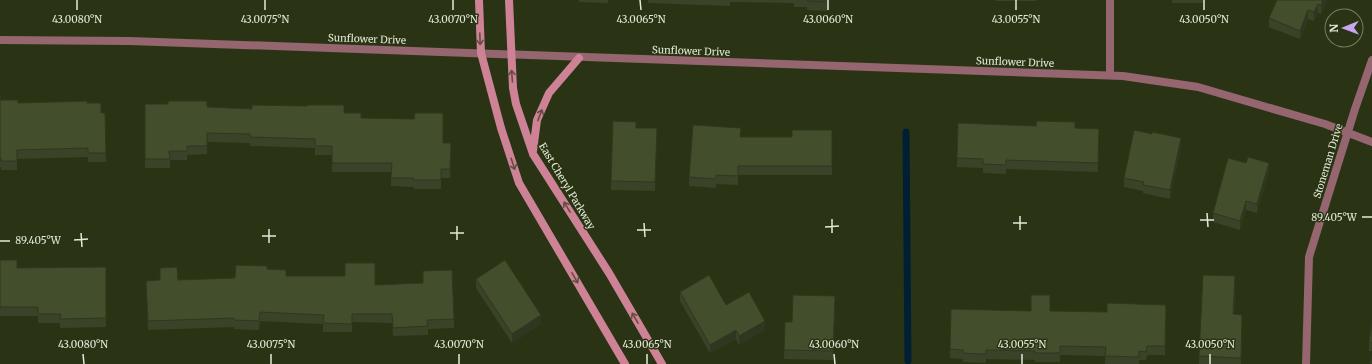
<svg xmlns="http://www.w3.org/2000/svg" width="1372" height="364" font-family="Merriweather,serif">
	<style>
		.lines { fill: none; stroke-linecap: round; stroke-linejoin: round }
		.stream { stroke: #001f35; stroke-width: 7 }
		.street { stroke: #956570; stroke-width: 8 }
		.secondary { stroke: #ce8295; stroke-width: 8 }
		.wall { fill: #3a4327 }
		.shaded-wall { fill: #2f3720 }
		.building { fill: #434e2d; stroke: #2f3720 }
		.oneway { stroke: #634f41 }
		.ticks { fill: none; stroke: #e2ead7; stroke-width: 1.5 }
		.labels { text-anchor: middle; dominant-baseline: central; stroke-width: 3; stroke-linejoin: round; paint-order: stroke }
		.street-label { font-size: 10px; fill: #e2ead7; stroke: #2a3414 }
		.ticks-label { font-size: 10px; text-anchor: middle; fill: #e2ead7; stroke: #2a3414; stroke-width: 3; stroke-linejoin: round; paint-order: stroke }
	</style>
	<rect width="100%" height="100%" fill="#2a3414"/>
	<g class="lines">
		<path class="stream" d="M906,132L908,361"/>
		<path class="street" d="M0,40L130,41L1123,76L1198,87L1325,124L1372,142
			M1110,75V0
			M1306,364L1309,257L1355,109L1372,60"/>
		<path class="secondary" d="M479,0L481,53L501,128L519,183L625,364
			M509,0L513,88L516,104L533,154L609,273L662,364
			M533,151L537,120L549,93L579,58"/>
	</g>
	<path class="wall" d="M579,0H608V3L579,2Z
		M648,0H828V11L807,10V7H794V3L730,2V6L648,3Z
		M996,0H1036V1H996Z
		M1172,0H1203V3H1172Z
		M1277,0H1327L1321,14L1318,13L1314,21L1308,19L1300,39L1269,27V18Z
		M0,95L1,100L18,103H87L101,113H105L106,162H88V157L17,159V170H1V167H0Z
		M145,104L344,113L443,143H451L450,178H441V189H414V187L391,186V172H332V155H315V148L250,146V143L207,142V154L187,155V160H170V168H145Z
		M958,123L1075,128L1099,137L1098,172L1006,169V174L983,173V168L957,167Z
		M636,128H657L655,191L611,190V181Z
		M832,130V175H738V185L716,184V188L689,186V177L741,137H792Z
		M1181,147L1170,199L1143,193V191L1124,187V178Z
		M1269,172L1257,213L1246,210L1240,230L1213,222V213Z
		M0,260L17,268L106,267V327L60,328V323H38V316H0Z
		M267,269L286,276L375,285L454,319V328L428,329V335L393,336L392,323L352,322V332H323V324L260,321L259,330L234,329V327L148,330L146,281L235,278Z
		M476,279L541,324L512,343L476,288Z
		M1235,285L1234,315L1242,324L1241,364H1199V356Z
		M680,292L726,305L765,330L739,345L736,339L710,353L680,301Z
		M835,305L833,360L784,359L785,322H792Z
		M1031,311H1050L1166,314L1165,355H1147L1146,360H1139V364H1105V356L1060,355V362H1035V360L986,359V363L963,362V359L950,358V349Z
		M1372,323V351H1369V342Z"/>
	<path class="shaded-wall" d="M1323,0H1327L1321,14V5Z
		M1318,4V13L1314,21V12Z
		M1308,10V19L1300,39V31Z
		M1181,138V147L1170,199V190Z
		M1269,163V172L1257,213V204Z
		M1246,201V210L1240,230V221Z
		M541,315V324L512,343V334Z
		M765,321V330L739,345V336Z
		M736,330V339L710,353V345Z"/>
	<path class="building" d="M807,0H828V2L807,1Z
		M1277,0H1323L1321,5L1318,4L1314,12L1308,10L1300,31L1269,18Z
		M0,95H1L0,100H18V103L87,101V103H101V113H105L106,153H88V148L17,150V161H1V158H0Z
		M168,101H207V107L252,109V105L307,106V105H344V113H361V118L414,119L415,113H443V143H451L450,169H441V180H414V178H391L392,163H332V146H315V139L250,137V134L207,133V146H187V151H169L170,159H145V104H168Z
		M613,121L636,122V128H657L655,182L611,181Z
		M1037,121L1075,122V128L1099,129L1098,163L1006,160V165L983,164V159L957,158L958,123L1036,126Z
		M693,125L741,128L740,137H792V130H832V166H738V176L716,175V179L689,177Z
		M1134,130L1152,134V132L1181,138L1170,190L1143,185L1144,182L1124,178Z
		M1248,157L1269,163L1257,204L1246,201L1240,221L1213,213L1228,158L1246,163Z
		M0,260H17V268L106,267V318L60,319L61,314H38V307H0Z
		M505,260L541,315L512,334L476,279Z
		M345,263H375V285L423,283V271L452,270L454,319L427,320L428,326L393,328L392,314H352V324L323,323L324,315L260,312L259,321L234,320V318L148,321L146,281L160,280V268L177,267L178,280L235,278L236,265L267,266V269L286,270V276H345Z
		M709,275L726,305L749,292L765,321L739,336L736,330L710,345L680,292Z
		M1203,275L1235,276L1233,314L1242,315L1241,358L1199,356Z
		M793,295L835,296L833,351L784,350L785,322H792Z
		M1031,295H1050V311L1107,312V303L1166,305L1165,346H1147L1146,352L1139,351V357L1105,356L1106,347L1060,346V353H1035V351L986,350V354L963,353V350L950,349L951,309L1031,311Z
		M1372,323V343L1369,342Z
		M1372,356V364H1370Z"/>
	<defs><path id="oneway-shaft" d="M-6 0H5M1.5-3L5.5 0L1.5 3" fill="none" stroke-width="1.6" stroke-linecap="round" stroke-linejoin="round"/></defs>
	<g class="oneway">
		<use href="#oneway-shaft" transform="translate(480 39) rotate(88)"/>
		<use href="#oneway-shaft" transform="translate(512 76) rotate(-94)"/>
		<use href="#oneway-shaft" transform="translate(540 115) rotate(-69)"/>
		<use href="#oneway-shaft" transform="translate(513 164) rotate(72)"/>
		<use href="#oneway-shaft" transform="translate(567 207) rotate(-122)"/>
		<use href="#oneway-shaft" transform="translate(575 278) rotate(60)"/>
		<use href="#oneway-shaft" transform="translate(635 318) rotate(-120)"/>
	</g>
	<path class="ticks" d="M77,0V10M265,0V10M453,0V10M640,0L641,10M828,0V10M1016,0V10M1204,0V10M1207,213L1208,227M1020,216V230M1362,217H1372M832,219V233M1200,220H1214M644,223L645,237M1013,223H1027M457,226V240M825,227L839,226M269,229V243M637,230H651M81,233L82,247M450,233H464M262,236H276M74,240L88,239M0,241H10M83,354L84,364M271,354V364M459,354V364M647,354V364M834,354L835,364M1022,354V364M1210,354V364"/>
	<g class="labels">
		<g class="street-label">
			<text transform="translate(367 39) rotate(2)">Sunflower Drive</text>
			<text transform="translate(691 51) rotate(2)">Sunflower Drive</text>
			<text transform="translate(1015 62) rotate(2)">Sunflower Drive</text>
			<text transform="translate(1328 161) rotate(-73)">Stoneman Drive</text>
			<text transform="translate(567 186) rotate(59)">East Cheryl Parkway</text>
		</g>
	</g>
	<g class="ticks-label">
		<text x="77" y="23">43.0080°N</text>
		<text x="265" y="23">43.0075°N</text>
		<text x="453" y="23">43.0070°N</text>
		<text x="641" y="23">43.0065°N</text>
		<text x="828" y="23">43.0060°N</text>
		<text x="1016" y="23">43.0055°N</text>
		<text x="1204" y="23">43.0050°N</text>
		<text x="1334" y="221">89.405°W</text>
		<text x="38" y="244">89.405°W</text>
		<text x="83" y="348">43.0080°N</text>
		<text x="271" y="348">43.0075°N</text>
		<text x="459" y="348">43.0070°N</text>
		<text x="647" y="348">43.0065°N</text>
		<text x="834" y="348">43.0060°N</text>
		<text x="1022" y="348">43.0055°N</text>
		<text x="1210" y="348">43.0050°N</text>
	</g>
	<g transform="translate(1344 28) rotate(269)"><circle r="19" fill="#2a3414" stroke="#747d62"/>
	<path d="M0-3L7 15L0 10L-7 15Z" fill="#c6a6f0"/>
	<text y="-6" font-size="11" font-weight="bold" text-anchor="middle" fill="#e2ead7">N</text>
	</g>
</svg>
